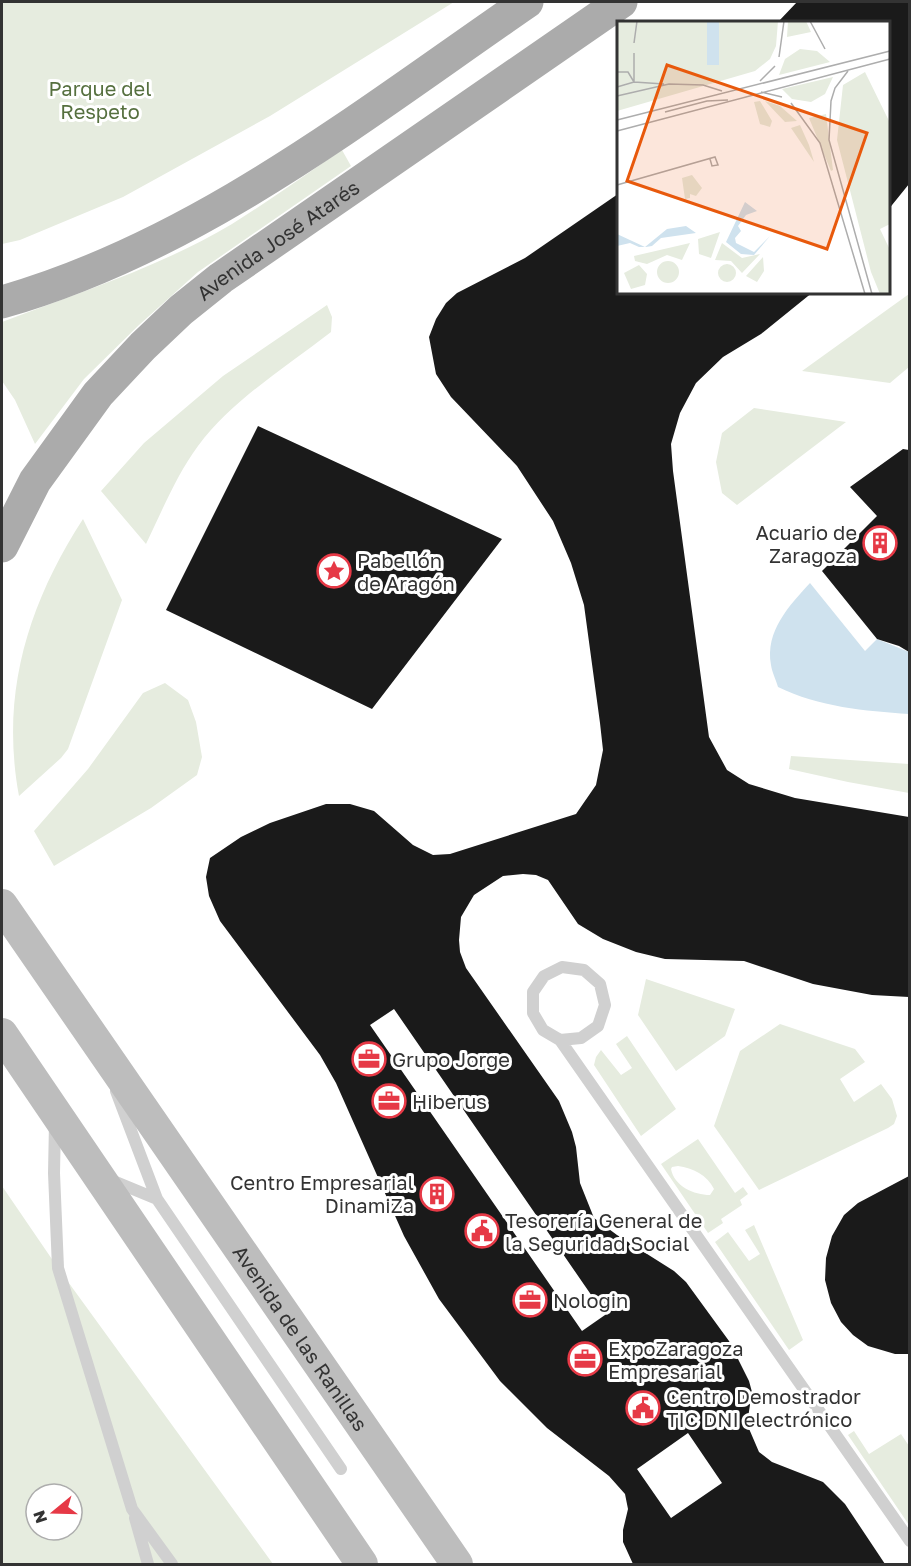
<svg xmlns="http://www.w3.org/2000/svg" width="911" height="1566" font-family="'Golos Text',sans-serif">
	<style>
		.green { fill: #e6ecdf; fill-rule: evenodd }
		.water { fill: #cfe2ee }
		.building { fill: #1a1a1a; fill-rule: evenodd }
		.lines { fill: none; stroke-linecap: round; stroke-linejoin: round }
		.lane { stroke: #d0d0d0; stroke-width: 12 }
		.secondary { stroke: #bdbdbd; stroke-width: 32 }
		.primary { stroke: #ababab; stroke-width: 33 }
		.labels { text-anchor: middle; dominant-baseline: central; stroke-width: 6; stroke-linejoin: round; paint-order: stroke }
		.park-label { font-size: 20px; fill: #56703f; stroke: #fff }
		.street-label { font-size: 20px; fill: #333; stroke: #fff }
		.poi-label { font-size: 20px; fill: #333; stroke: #fff; text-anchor: start }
		.inset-road { fill: none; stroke: #adadad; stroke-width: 1.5 }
		.view { fill: #e8590c; fill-opacity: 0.15; stroke: #e8590c; stroke-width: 3 }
		.inset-edge { fill: none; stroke: #333; stroke-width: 3 }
	</style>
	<rect width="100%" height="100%" fill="#fff"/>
	<path class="green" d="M2,2H454L270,116L123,197L20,240L2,244Z
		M342,150L351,166L198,272L139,325L84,379L35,444L15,400L2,381V322C78,293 162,266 232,224C269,201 305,175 342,150Z
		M909,294V367L890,383L802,371Z
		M327,305L332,317L331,332C285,368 233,399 198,446C176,476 162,511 146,544L101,491L144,443L223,376Z
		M754,408L846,422L737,505L722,493L716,462L722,433Z
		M83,519L122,600L68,749L61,758L19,796C0,694 28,604 83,519Z
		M165,683L188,700L196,722L202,757L197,775L151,808L54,866L34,831L88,769L143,693Z
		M791,756L909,764V793L848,782L789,769Z
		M646,979L735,1009L725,1036L676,1071L638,1015Z
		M780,1024L855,1049L865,1062L840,1079L854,1102L881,1084L892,1099L897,1116L894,1124L888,1128L759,1190L714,1126L740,1051Z
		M627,1036L676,1109L641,1136L594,1065L596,1057L601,1050L621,1075L632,1068L616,1044Z
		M698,1139L735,1193L743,1187L748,1194L740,1200L742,1205L721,1219L723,1223L708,1233L661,1164ZM678,1166C693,1168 707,1175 714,1189L710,1195C694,1195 674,1186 671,1169L672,1167Z
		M2,1186L58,1268L273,1564H2ZM36,1494H72V1530H36Z
		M754,1225L803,1340L789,1350L715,1242L728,1232L749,1261L760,1254L745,1230Z
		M854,1431L869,1454L901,1434L909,1446V1525L848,1435Z"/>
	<path class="water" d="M810,583L865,651L877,639L909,652V714C865,711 819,707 778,687C776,680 772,672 771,665C765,631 789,606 810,583Z"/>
	<path class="building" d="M797,2H909V184L888,210V22H778Z
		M618,194V292H813L761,334L723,357L696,383L680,413L671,444L673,471L709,737L727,770L749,784L795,798L909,817V997L872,995L813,984L744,961L665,959L636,952L603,939L578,924L548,880L536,875L523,874L503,876L474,895L461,917L459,940L460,952L466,968L559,1101L572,1132L576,1147L580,1183L594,1218L617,1235L674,1271L686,1282L729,1341L749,1381L752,1392L747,1424L759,1452L772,1462L823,1482L845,1504L885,1564H633L623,1542V1530L628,1509L625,1494L609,1476L547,1428L500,1381L439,1299L404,1236L336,1083L320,1055L220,921L209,896L206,877L210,858L241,837L270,823L326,804H350L374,811L413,845L433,855L450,854L576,814L596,785L603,750L600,723L584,605L571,563L553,521L517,466L451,397L436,374L429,337L436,319L446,303L457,293L525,258ZM394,1009L605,1315L582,1331L370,1025ZM688,1433L722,1483L671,1518L637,1469Z
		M258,426L502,539L372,709L166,610Z
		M903,449L909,450V652L899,646L877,639L822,571L877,516L850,487Z
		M909,1176V1354H895L868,1346L853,1335L841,1322L831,1303L825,1280L826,1258L832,1236L844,1215L858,1203Z"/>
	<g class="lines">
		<path class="lane" d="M560,1040L581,1038L598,1026L605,1005L600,984L584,970L562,967L544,976L533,992V1013L543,1030L560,1040L910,1541
			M116,1091L157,1199L341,1469
			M55,1123L54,1173L58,1268L132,1509L172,1564
			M111,1180L157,1199
			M135,1518L148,1564"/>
		<g class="secondary">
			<path id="s1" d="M2,905L457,1564"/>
			<path d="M2,1034L362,1564"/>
		</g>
		<g class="primary">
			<path d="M2,302C198,246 361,116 527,2"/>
			<path id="s2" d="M2,546L35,481L98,394L143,346L181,310L221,278L621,2"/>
		</g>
	</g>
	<defs>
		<symbol id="building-ring" viewBox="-11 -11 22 22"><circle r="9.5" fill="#fff" stroke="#e63946" stroke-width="1.5"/><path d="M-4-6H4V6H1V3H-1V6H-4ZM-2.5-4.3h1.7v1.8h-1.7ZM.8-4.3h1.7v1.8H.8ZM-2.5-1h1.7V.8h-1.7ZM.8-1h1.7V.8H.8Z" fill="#e63946"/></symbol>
		<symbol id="sight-ring" viewBox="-11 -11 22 22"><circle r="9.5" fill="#fff" stroke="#e63946" stroke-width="1.5"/><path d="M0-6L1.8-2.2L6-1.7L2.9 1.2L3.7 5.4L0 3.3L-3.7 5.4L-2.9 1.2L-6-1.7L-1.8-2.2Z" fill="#e63946"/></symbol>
		<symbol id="office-ring" viewBox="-11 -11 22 22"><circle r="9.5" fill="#fff" stroke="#e63946" stroke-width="1.5"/><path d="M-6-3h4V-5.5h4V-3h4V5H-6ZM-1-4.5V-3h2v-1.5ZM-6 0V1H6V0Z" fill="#e63946"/></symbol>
		<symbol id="civic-ring" viewBox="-11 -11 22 22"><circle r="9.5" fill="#fff" stroke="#e63946" stroke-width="1.5"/><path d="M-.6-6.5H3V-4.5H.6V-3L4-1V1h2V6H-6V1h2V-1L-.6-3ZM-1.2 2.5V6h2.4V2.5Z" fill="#e63946"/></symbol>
	</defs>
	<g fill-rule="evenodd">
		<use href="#building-ring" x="861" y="524" width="38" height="38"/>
		<use href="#sight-ring" x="315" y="552" width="38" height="38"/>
		<use href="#office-ring" x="350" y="1040" width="38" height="38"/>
		<use href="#office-ring" x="370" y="1082" width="38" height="38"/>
		<use href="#building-ring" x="418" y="1175" width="38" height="38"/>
		<use href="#civic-ring" x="463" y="1212" width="38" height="38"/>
		<use href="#office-ring" x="511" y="1281" width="38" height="38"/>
		<use href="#office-ring" x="566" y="1340" width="38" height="38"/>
		<use href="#civic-ring" x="624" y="1389" width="38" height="38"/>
	</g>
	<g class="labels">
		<g class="park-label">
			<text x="100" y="88">Parque del<tspan x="100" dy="23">Respeto</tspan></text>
		</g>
		<g class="street-label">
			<text stroke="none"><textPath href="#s2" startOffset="418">Avenida José Atarés</textPath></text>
			<text stroke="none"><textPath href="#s1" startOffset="526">Avenida de las Ranillas</textPath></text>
		</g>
		<g class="poi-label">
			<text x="857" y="532" text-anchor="end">Acuario de<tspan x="857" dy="23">Zaragoza</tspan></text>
			<text x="357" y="560">Pabellón<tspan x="357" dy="23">de Aragón</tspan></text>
			<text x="392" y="1059">Grupo Jorge</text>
			<text x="412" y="1101">Hiberus</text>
			<text x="414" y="1182" text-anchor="end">Centro Empresarial<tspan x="414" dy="23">DinamiZa</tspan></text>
			<text x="505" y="1220">Tesorería General de<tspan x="505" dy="23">la Seguridad Social</tspan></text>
			<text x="553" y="1300">Nologin</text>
			<text x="608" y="1348">ExpoZaragoza<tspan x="608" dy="23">Empresarial</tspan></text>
			<text x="666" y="1396">Centro Demostrador<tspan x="666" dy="23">TIC DNI electrónico</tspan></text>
		</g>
	</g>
	<g transform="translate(617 21)">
		<rect width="273" height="273" fill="#fff"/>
		<path d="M0,0H161L159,25L153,38L138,50L0,90ZM171,0H189L194,11L170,16ZM183,28L200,30L213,41L162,54L168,38ZM248,51L273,102V203L263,208L273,229V273H263L254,251L220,119L226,64ZM216,56L208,73L194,81L175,78L165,68ZM143,80L155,100L153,106L143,103L137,81ZM148,80L163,85L180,100L168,101ZM209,93L216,149L214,150L192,97ZM183,104L192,124L197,141L174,107ZM75,154L85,167L79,175L73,173V177L68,178L65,157ZM103,211L94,237L82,233L81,218ZM73,222L65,239L50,234L30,243L18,240L17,235ZM105,222L125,237L143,233L125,252L114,240L98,239ZM146,236L147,250L140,261L129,255ZM40 251a11 11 0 1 1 22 0a11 11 0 1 1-22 0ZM101 252a9 9 0 1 1 18 0a9 9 0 1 1-18 0ZM22,244L30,253L28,264L14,268L7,252Z" fill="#e6ecdf"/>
		<path d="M90,0H102V44H90ZM128,181L140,190L129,194L121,205L124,210L118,217L119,222L137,231L153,215L137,234L124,233L109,221ZM69,205L79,212L44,217L35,225L29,226H22L13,222L0,225V213L28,226L50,208Z" fill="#cfe2ee"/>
		<path class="inset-road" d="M193,0L208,28M17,22L20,0M17,32V61M162,36L167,0M231,50L218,67L214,80L212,119L255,273M0,51H11L17,61M143,60L158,45M0,66L17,61L47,63M144,71L165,76M0,75L52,63L86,64L105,70M174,82L203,122L248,273M48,91L90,80L111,79M0,99L273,30M0,110L273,38M0,164L98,136L101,144L95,145L93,138"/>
		<path class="view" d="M50,44L250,112L210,228L10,160Z"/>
		<rect width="273" height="273" class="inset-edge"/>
	</g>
	<rect width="911" height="1566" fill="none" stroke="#333333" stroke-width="6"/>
	<g transform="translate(54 1512) rotate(251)"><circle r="28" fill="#ffffff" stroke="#adadad" stroke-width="1.5"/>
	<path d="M0-4.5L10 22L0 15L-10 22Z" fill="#e63946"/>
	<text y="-9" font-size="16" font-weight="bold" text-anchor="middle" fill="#333333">N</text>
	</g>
</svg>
